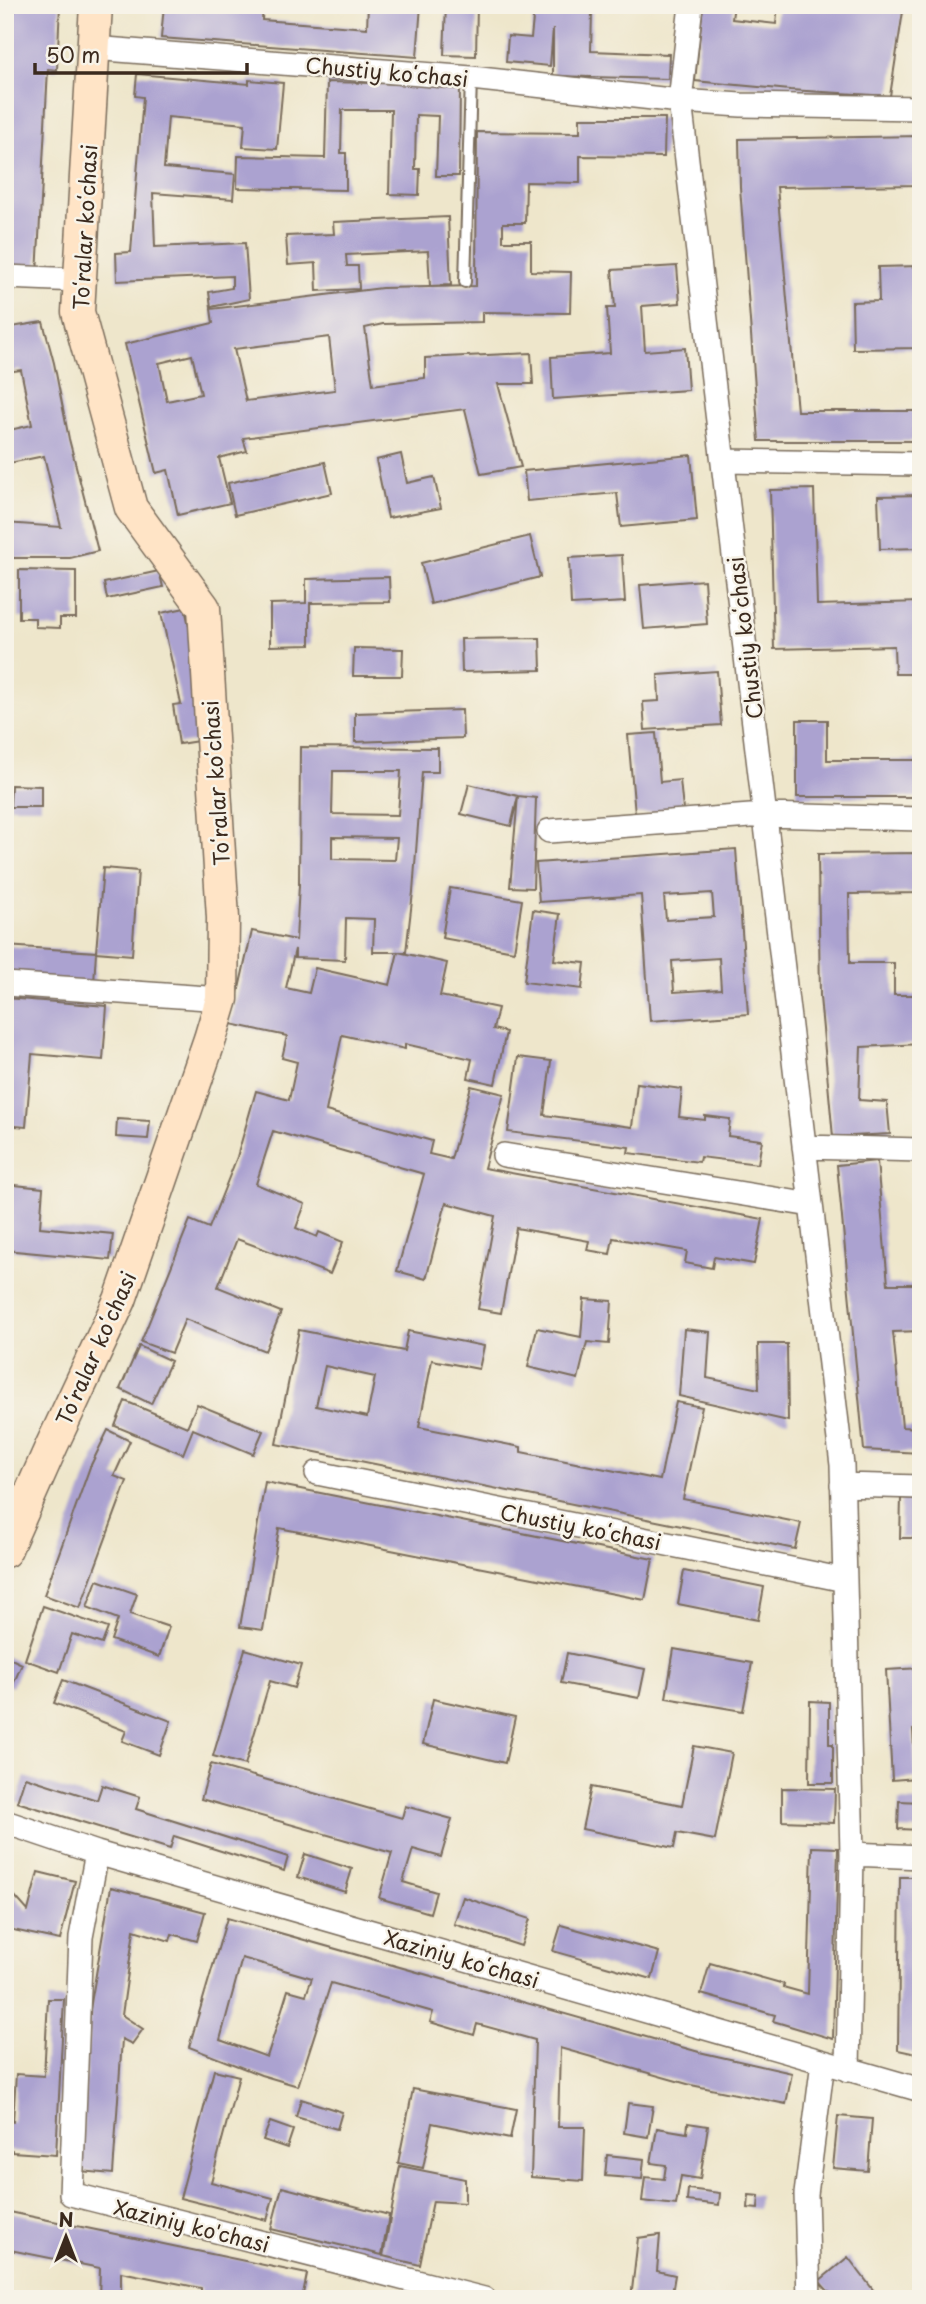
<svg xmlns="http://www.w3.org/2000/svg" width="926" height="2304" font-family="'Playpen Sans',sans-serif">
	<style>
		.building { fill: #aba2d0; fill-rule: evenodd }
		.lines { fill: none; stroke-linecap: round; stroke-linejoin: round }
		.lane-casing { stroke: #7a6c5b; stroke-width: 14 }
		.street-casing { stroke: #7a6c5b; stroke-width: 26 }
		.secondary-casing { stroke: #7a6c5b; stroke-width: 35 }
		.lane { stroke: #fff; stroke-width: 10 }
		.street { stroke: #fff; stroke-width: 23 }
		.secondary { stroke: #ffe4c6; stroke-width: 32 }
		.labels { text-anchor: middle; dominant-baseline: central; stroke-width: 5; stroke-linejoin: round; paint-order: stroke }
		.street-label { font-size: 21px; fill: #3b2a1e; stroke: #f7f3e8 }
	</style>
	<rect width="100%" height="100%" fill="#f7f3e8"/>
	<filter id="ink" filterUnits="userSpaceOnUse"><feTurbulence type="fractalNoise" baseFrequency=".0143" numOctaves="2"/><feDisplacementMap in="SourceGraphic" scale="14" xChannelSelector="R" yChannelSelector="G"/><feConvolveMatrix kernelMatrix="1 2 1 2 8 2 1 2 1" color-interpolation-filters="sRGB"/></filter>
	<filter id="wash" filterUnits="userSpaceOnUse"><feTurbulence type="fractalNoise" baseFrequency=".00686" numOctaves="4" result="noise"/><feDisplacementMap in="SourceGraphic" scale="28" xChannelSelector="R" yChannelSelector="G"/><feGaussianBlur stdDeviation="1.57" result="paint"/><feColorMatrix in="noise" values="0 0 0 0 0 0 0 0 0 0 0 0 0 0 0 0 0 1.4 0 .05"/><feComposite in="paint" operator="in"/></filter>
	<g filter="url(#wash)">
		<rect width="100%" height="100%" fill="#eee6cb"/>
		<g id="blocks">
			<path class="building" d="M16,5H60L57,70L48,69L37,275L9,273L12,211H5V148H8L12,67H5V11H15Z
				M164,5H263L262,20L367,28L368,5H421L417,57L161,38Z
				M446,5H477L476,56L444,55Z
				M538,5H583V12L592,11L591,51L669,54L668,79L553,76V28L550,66L506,62L508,36L531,38L534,9L538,10Z
				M703,5H734L732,19L776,24L778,5H904L890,96L790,90L695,81Z
				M137,74L249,84V80L283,83L277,149L243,147L245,124L168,117L164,168L235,174L233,199L153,193L155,247L245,243L249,299L211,307L209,292L232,288V276L117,281L116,253L131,252L143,97L135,96Z
				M327,82L460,85L459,176H436L438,116L416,115L415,169H420L419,195L389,194L391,110H342L341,153H346V190L237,188L238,156L325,158Z
				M580,118H665L664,157L580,156V183L526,182L525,223H503V241H531V271L571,272L570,313L482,312V322L383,324L365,328L373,385L425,378V358L531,353L533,384H498L521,467L481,474L465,409L243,438L247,451L219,458L230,503L178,515L168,470L156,473L125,344L213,323L211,309L382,288L476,286L477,132L580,133ZM329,337L335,390L246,401L234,349ZM192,355L201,394L167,401L159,363Z
				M921,136V185L777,187L797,411H921V441H759L740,187L739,139Z
				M448,217L451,285L430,286L428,251L346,255L347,266H358L359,289L317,291L316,263L288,265L286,236L334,234L333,222Z
				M677,266L680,303L642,306L645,351L685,348L688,390L553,399L551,357L610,353L607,308H615L612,270Z
				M921,266V348L853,349L852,302L879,301L878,267Z
				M43,322L54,363L69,439L98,551L70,558H5V523L61,527L44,456L5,464V431L32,425L21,370L5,372V328Z
				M401,454L407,483L434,477L441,508L388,518L376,460Z
				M691,455L697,520L621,527L617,493L527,501L524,471Z
				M325,462L332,493L235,515L228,483Z
				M814,489L817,605L921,602V645H917L918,674H895L894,646L774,649L770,490Z
				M921,495V548L880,549L878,496Z
				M530,536L540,577L431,604L421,563Z
				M622,555L625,602L571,605L569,558Z
				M19,570L76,571V618H60V628L35,627V618H19Z
				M159,571L163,587L107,599L104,583Z
				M389,577L390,602L310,603V645L270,646V604L306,603V579Z
				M704,580L707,624L644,629L640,585Z
				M185,608L205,700L211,739L179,744L173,705L181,704L161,613Z
				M540,638L541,670L462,672L461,639Z
				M354,648L403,649L402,676H353Z
				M717,671L721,725L645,730L643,702L659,701L658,675Z
				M462,710L463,738L355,742V713Z
				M797,720H827V760H921V797H797Z
				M656,733L660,782L680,780L683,810L635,814L628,735Z
				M300,747L438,748V772H422L413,892L406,952H373L374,919L346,918L345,960L295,958V949L286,988L309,993L315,968L390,985L398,952L447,963L440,996L498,1008L493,1029L506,1032L495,1084L468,1078L472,1059L405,1044V1049L342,1035L326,1111L432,1141L429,1154L451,1159L471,1086L504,1094L484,1168L763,1219L754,1264L714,1257L712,1268L685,1263L687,1251L613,1238L610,1254L587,1250L589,1241L516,1228L501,1313L478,1309L495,1216L446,1203L426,1279L397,1271L424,1174L273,1131L256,1184L305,1204L296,1228L317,1237L319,1232L343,1242L330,1274L237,1239L218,1287L281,1312L265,1351L185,1319L171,1353L141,1342L190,1220L209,1228L237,1157L256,1091L289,1100L297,1062L282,1058L287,1036L231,1024L252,931L296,940L299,885ZM333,771H401L398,815L332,814ZM332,837L397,838L395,860L332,859Z
				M469,784L518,796L536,798L533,888L510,887L518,796L511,826L461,814Z
				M11,785L41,786V807H10Z
				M736,849L748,1014L650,1021L641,895L539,902L536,863ZM712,893L714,917L666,920L664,896ZM719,958L721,989L674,992L672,961Z
				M921,853V893L849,894L850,963H894V995H921V1044L861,1047L859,1100L887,1102L890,1134L833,1137L820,997L818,854Z
				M103,868L138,871L132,955L96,952Z
				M450,888L522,900L514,951L442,938Z
				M533,910L560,914L554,960L585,963L582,989L524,982Z
				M5,946L96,952L94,983L5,976Z
				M5,998L107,1006L103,1060L32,1054L26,1127L5,1125Z
				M518,1057L551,1061L544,1115L632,1127L637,1083L682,1089L679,1117L705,1120V1116L730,1119L728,1136L762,1140L758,1164L700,1157L699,1162L628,1153L629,1147L508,1132Z
				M117,1119L150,1121L148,1139L116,1137Z
				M877,1161L888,1284H921V1331L893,1332L902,1427L921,1428V1453L864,1450L837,1165Z
				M5,1184L43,1188L40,1227L113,1234L110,1260L5,1250Z
				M584,1299L612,1301L609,1344L587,1342L578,1379L528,1367L537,1328L581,1337Z
				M684,1329L710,1332L707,1378L759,1389L758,1344H787L788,1421L679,1396Z
				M299,1330L404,1351L408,1331L484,1346L479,1369L432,1360L419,1427L521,1447V1452L660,1480L676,1402L702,1407L683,1499L801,1523L795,1549L276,1444ZM325,1366L375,1377L367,1417L316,1406Z
				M139,1346L171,1361L151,1404L120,1389Z
				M125,1401L187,1427L197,1404L263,1431L253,1454L193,1429L183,1454L115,1426Z
				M108,1430L130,1441L114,1476L127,1481L80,1608L44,1595L90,1467Z
				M265,1482L653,1559L645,1600L279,1528L263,1630L240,1627Z
				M901,1498L921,1499V1538H900Z
				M684,1571L764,1587L758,1620L678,1604Z
				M97,1580L137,1594L130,1614L169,1627L159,1657L111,1640L118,1619L87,1607Z
				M43,1606L108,1628L102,1644L72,1634L59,1672L25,1660Z
				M245,1649L301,1665L294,1688L270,1681L245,1765L213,1756Z
				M674,1649L752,1663L743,1711L666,1698Z
				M567,1653L645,1669L639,1698L561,1683Z
				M5,1656L22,1664L12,1687L5,1684Z
				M921,1668V1729L913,1730L916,1778L892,1780L886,1670Z
				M63,1680L171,1721L159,1755L122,1741L126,1731L54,1703Z
				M433,1699L515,1717L505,1763L423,1744Z
				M810,1701L829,1702V1744H833V1783H809Z
				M694,1746L732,1753L715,1840L677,1833L674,1848L582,1829L591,1787L682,1805Z
				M211,1764L402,1818L405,1806L452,1819L441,1857L413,1849L403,1882L436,1892L430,1913L379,1898L392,1853L201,1799Z
				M25,1777L97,1800L102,1785L140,1797L136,1809L288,1857L284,1871L174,1836L170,1849L17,1802Z
				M782,1788L835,1789L834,1823L782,1821Z
				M899,1801L921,1802V1830L898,1829Z
				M812,1847L838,1848L833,2039L773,2021L775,2015L701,1994L710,1963L784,1984L783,1987L808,1994Z
				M305,1854L352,1869L345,1892L298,1877Z
				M38,1872L75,1881L60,1940L9,1929L5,1932V1885L28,1911Z
				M900,1877H921V2055L898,2050Z
				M111,1887L205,1912L197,1941L172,1934L170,1941L134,1930L122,2015L143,2029L132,2044L122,2039L113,2174L80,2171L90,2009Z
				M463,1897L530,1919L521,1946L454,1924Z
				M227,1918L699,2052L792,2073L786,2104L691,2085L560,2048L558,2127H585L583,2181L531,2177L535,2040L477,2024L474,2035L430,2022L433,2012L331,1983L298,2086L261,2075L189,2047ZM242,1958L312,1978L306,1995L288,1990L267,2057L220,2040Z
				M561,1925L659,1952L652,1979L553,1951Z
				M48,1999H64L56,2155L12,2152V2150L5,2149V2121L13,2122L16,2074L44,2076Z
				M214,2070L239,2076L211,2182L273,2198L267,2220L180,2198Z
				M413,2089L516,2109L510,2139L432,2123L423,2168L398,2163Z
				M301,2099L342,2112L337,2129L296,2117Z
				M628,2103L653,2106L648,2137L624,2133Z
				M838,2116L872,2119L868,2171L833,2168Z
				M270,2122L293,2130L287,2148L263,2140Z
				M688,2123L708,2126L700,2179L681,2176L676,2205L642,2201L645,2177L664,2179L666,2165L651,2163L657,2128L687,2133Z
				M607,2155L644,2159L642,2179L605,2176Z
				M400,2166L465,2179V2203L433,2201L420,2265L383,2256Z
				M282,2187L389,2215L382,2255L271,2229Z
				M688,2189L720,2193L719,2205L687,2201Z
				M749,2195L759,2196L758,2209L748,2208Z
				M5,2211L307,2274L302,2299H256L217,2291V2299H201V2288L121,2272V2299H99L100,2268L5,2249Z
				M660,2235L657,2271L675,2275L671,2299H631L638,2238Z
				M848,2257L877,2295L874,2299H835L819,2281Z"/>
		</g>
	</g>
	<g filter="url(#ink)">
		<use href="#blocks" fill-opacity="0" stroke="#7a6c5b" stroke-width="2"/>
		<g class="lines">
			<defs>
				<path id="lane" d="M465,282L471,78"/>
				<path id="street" d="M691,5L680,101L842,1465L852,1854L848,2070
					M93,48L471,78L680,101L741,105L921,108
					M5,277L79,280
					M723,461L921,464
					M549,831L764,815L921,819
					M5,984L222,999
					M804,1147L921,1150
					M504,1155L811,1205
					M317,1473L845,1580
					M842,1485L921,1487
					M5,1822L97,1853L921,2090
					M97,1853L81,1937L71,2194L484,2299
					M852,1854L921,1857
					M809,2299L806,2194L823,2062"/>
				<path id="secondary" d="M5,1551L52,1445L120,1300L210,1039L222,999L223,918L204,608L131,508L78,312L96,5"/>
			</defs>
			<use href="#lane" class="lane-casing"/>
			<use href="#street" class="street-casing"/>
			<use href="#secondary" class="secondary-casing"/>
			<use href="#lane" class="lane"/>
			<use href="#street" class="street"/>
			<use href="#secondary" class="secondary"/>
		</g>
	</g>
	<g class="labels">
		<g class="street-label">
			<text transform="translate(387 71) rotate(5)">Chustiy koʻchasi</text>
			<text transform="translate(84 227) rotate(-87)">Toʻralar koʻchasi</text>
			<text transform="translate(744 638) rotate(-97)">Chustiy koʻchasi</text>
			<text transform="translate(215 783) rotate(-94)">Toʻralar koʻchasi</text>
			<text transform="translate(95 1348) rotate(-66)">Toʻralar koʻchasi</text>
			<text transform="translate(581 1526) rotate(11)">Chustiy koʻchasi</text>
			<text transform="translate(462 1958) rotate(16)">Xaziniy koʻchasi</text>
			<text transform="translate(192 2225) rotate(14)">Xaziniy ko'chasi</text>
		</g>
	</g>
	<rect width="926" height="2304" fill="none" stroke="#f7f3e8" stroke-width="28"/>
	<g transform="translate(66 2237)" stroke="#f7f3e8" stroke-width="5" paint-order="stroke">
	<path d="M0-5L12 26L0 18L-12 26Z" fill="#3b2a1e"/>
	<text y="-10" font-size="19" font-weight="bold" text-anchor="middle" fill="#3b2a1e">N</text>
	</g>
	<path d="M35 63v10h212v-10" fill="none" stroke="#3b2a1e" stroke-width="3.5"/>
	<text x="46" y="63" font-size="21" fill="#3b2a1e" stroke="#f7f3e8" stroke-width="5" paint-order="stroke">50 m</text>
</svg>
